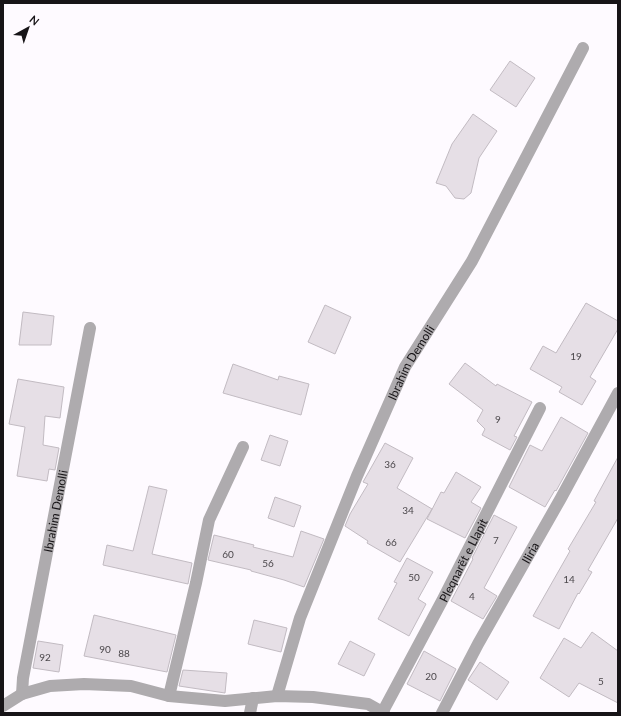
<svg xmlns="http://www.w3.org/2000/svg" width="621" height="716" font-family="Lato,sans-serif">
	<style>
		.building { fill: #e6dfe6; stroke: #c2bbc2 }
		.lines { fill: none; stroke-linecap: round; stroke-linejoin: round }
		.street { stroke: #aeabae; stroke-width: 12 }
		.labels { text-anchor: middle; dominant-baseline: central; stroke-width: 4; stroke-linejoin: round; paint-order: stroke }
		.number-label { font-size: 10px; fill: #4b474b }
		.street-label { font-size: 12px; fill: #171417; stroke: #fefaff }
	</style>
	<rect width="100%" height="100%" fill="#fefaff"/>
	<path class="building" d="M510,61L535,78L516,107L490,90Z
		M473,114L497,131L479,158L471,193L464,199L455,198L446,186L436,183L452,144Z
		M586,303L618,321V329L590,377L596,381L582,405L559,392L562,387L530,369L543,346L556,353Z
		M325,305L351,317L335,354L308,342Z
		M23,312L54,316L51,345H19Z
		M465,363L496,386L497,384L532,402L514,436L517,437L510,450L482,435L485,429L477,421L483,410L449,384Z
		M233,364L278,380L279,376L309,384L301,415L223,393Z
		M18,379L64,387L60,418L45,416L43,445L59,448L55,470L49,469L47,481L17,476L25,427L9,424Z
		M561,417L588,433L556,491L555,490L545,507L509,487L530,445L542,451Z
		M270,435L288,441L280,466L261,460Z
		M385,443L413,458L397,488L432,509L400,562L367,543L368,541L345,526L350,514L368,484L363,482Z
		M618,457V518L588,570L592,572L579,594L578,593L559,629L533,616L570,551L568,549L596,502L594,501Z
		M456,472L481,487L471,502L481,508L465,538L427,519L441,492L444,493Z
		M149,486L167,490L152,554L192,563L188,584L103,565L107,545L133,551Z
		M275,497L301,506L294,527L268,518Z
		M494,515L517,527L484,588L497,596L483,619L451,601L473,559L472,558Z
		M301,531L324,539L304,587L284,580L251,571V570L208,560L214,535L254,545L253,547L293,557Z
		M407,558L433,572L418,599L426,604L409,636L378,619L397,583L394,582Z
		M94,615L176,635L167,672L84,656Z
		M254,620L287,628L281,652L248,644Z
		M592,632L618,651V703L579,683L569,697L540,678L564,638L581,648Z
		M38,641L63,645L59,672L33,668Z
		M350,641L375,654L364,676L338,664Z
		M424,651L456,669L440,701L407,684Z
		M480,662L509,682L497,700L468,680Z
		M183,670L227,673L225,693L179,686Z"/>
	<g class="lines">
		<g class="street">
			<path id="s1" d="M22,694L23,678L90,328"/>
			<path d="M169,696L196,583L209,520L243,447"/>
			<path id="s2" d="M277,696L300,618L357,476L405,367L472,261L583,48"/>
			<path d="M3,706L22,694L50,686L84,684L131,686L169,696L225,701L277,696L313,697L368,704L384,713"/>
			<path d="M250,713L253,698"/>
			<path id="s3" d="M382,713L443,599L540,408"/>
			<path id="s4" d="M442,713L478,644L561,498L618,393"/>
		</g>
	</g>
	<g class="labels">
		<g class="number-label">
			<text x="576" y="356">19</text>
			<text x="498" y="419">9</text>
			<text x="390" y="464">36</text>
			<text x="408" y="510">34</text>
			<text x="496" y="540">7</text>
			<text x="391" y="542">66</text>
			<text x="228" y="554">60</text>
			<text x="268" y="563">56</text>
			<text x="414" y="577">50</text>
			<text x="569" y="579">14</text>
			<text x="472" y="596">4</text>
			<text x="105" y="649">90</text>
			<text x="124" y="653">88</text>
			<text x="45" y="657">92</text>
			<text x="431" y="676">20</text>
			<text x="601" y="681">5</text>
		</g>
		<g class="street-label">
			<text stroke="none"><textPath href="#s2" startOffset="360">Ibrahim Demolli</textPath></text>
			<text stroke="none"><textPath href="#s1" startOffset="186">Ibrahim Demolli</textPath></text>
			<text stroke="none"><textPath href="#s4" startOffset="183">Iliria</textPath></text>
			<text stroke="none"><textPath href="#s3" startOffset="173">Pleqnarët e Llapit</textPath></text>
		</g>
	</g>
	<rect width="621" height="716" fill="none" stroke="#171417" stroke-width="8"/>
	<g transform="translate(28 28) rotate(40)" stroke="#fefaff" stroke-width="3" paint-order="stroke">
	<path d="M0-3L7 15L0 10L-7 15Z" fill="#171417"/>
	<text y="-6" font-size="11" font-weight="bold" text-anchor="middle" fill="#171417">N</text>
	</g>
</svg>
